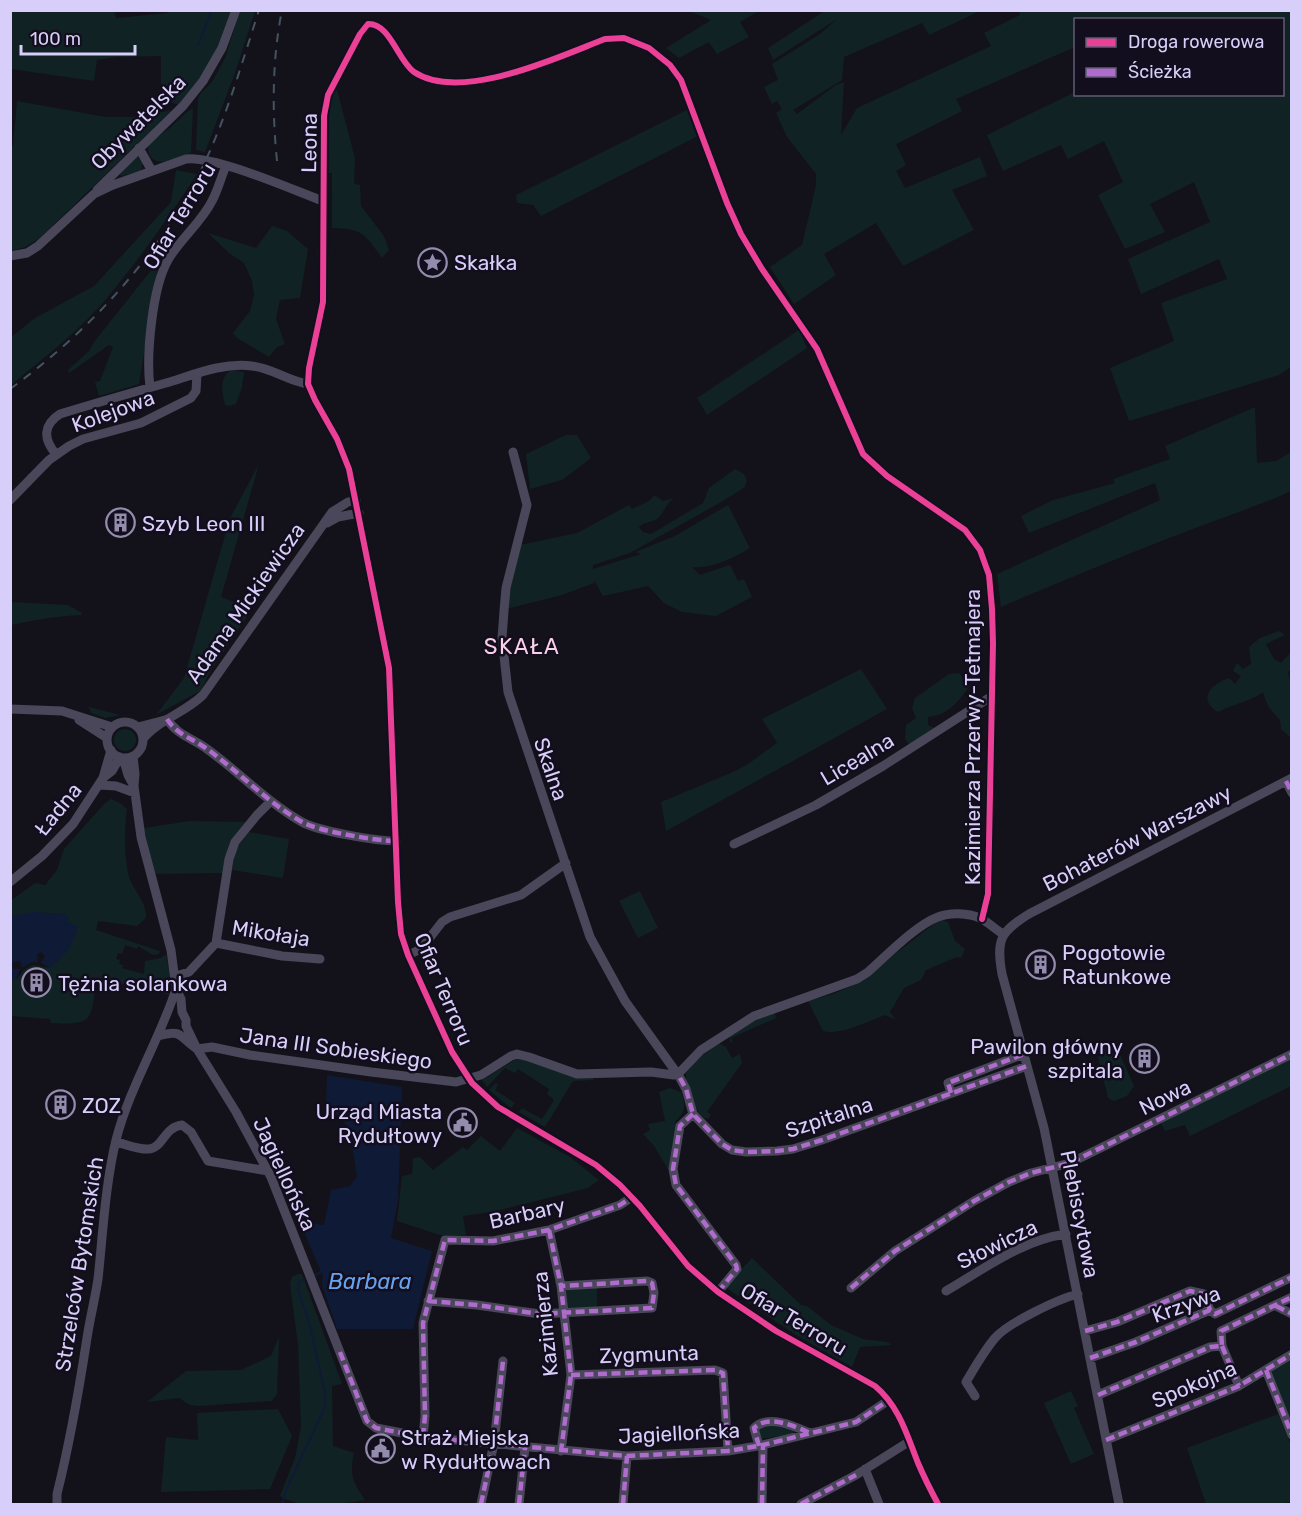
<svg xmlns="http://www.w3.org/2000/svg" width="1302" height="1515" font-family="Rubik,sans-serif">
	<style>
		.green { fill: #112224 }
		.water { fill: #0f1a37 }
		.pier { fill: #13121a }
		.lines { fill: none; stroke-linecap: round; stroke-linejoin: round }
		.stream { stroke: #0f1a37; stroke-width: 2 }
		.minor { stroke: #494759; stroke-width: 9 }
		.rail { stroke: #435361; stroke-width: 2; stroke-dasharray: 9 8; stroke-linecap: butt }
		.quiet { stroke: #b06ccc; stroke-width: 4.5; stroke-dasharray: 9 4.5; stroke-linecap: butt }
		.cycleway-casing { stroke: #120e1d; stroke-width: 10 }
		.cycleway { stroke: #ea4096; stroke-width: 6 }
		.labels { text-anchor: middle; dominant-baseline: central; stroke-width: 5; stroke-linejoin: round; paint-order: stroke }
		.street-label { font-size: 21px; fill: #d8cefa; stroke: #120e1d }
		.poi-label { font-size: 21px; fill: #d8cefa; stroke: #120e1d; text-anchor: start }
		.neighbourhood-label { font-size: 22px; letter-spacing: 1.5px; fill: #fad0e7; stroke: #120e1d }
		.water-label { font-size: 22px; font-style: italic; fill: #67a2ef; stroke: #120e1d }
	</style>
	<rect width="100%" height="100%" fill="#13121a"/>
	<path class="green" d="M826,10L980,11L929,35L922,23L844,57L842,80L793,110L797,114L836,85L844,82L841,135L857,108L991,46L984,33L1020,15L1019,11H1291V367L1279,375L1129,421L1110,368L1174,341L1161,303L1227,279L1219,259L1141,294L1128,259L1210,222L1194,182L1150,204L1165,232L1125,249L1098,195L1123,182L1104,141L1068,159L1061,145L1003,171L987,135L1075,92L1076,94H1282V20H1076L1075,47L956,99L962,111L896,144L906,165L896,171L905,188L980,157L987,176L952,190L974,230L903,266L876,223L824,254L836,275L794,304L770,267L802,245L816,185V174L787,137L776,113L782,109L777,101L772,104L764,87L778,80L772,64L820,34L837,19L773,60L768,48Z
		M11,11H114L116,18L167,13L170,11H236L222,48L183,106L161,100V56L117,57L97,60L94,81L11,69Z
		M240,11H255L235,73L205,152L196,150L198,100L200,94L212,82L225,58Z
		M689,11H759L740,22L749,37L717,54L709,42L679,58L666,48L711,20Z
		M336,86L355,158L354,184L360,185L361,206L384,236L389,250L382,258C364,233 363,229 332,228V173H328C328,143 323,113 336,86Z
		M17,101L106,117H137L172,110L40,238L25,247L11,251L10,146H13Z
		M193,108L191,153C176,158 149,173 148,146C155,137 162,134 171,127C178,121 184,113 193,108Z
		M687,110L698,136L541,216L533,205L517,203L516,195Z
		M138,157L143,163L141,171L121,176L119,172L135,158Z
		M176,170L197,174C167,220 136,264 101,305C74,335 41,360 11,385V337L35,318L94,286L171,202Z
		M272,226L287,231L308,249L300,298L280,300L276,319L285,344L277,347L269,357L237,338L233,333L250,311L254,295L252,281L244,263L229,253L208,233L256,248Z
		M161,258L157,272L139,384L99,396L95,382L100,381L113,347L109,345L69,373L68,370L89,351L94,342Z
		M799,330L807,348L707,415L697,398Z
		M230,370L244,372L242,387L236,404L229,406L225,405C222,391 219,380 230,370Z
		M1255,407L1257,463L1276,461L1291,452V491C1263,504 1235,513 1206,524C1137,550 1069,578 1001,607L997,574L1160,500L1155,483L1029,533L1021,516L1053,500L1115,483L1113,479L1170,459L1165,446Z
		M566,435H577L591,458L562,480L530,489L526,454Z
		M259,464L221,597L252,609L213,667L200,691L156,715L184,678L230,518Z
		M735,469L744,474L747,480L745,487L723,501L630,553L593,565V569L641,554L635,552L675,536L728,505L750,548C733,558 712,569 692,567L700,575L730,565L738,581L744,579L752,597L716,616L682,612L664,603L648,586L603,596L594,580V583L562,595L506,609L509,588L520,545L577,533L629,505L632,509L649,501L654,495L663,501L674,498C665,505 664,513 658,518C652,523 645,521 639,527L643,532L651,534L703,503L709,488Z
		M11,602L68,605L82,613L81,615C57,616 34,620 11,625Z
		M1279,631L1285,635L1266,644L1274,659L1281,663L1291,652V670L1288,672L1291,685V738L1281,729L1280,720C1271,711 1266,705 1263,692C1254,700 1231,705 1218,712C1196,699 1213,683 1229,678L1235,684L1241,676L1233,671L1237,663L1243,669L1251,664L1249,647L1260,638Z
		M861,669L887,709L666,831L661,802L733,772L748,764L777,743L762,719Z
		M959,673L970,686C958,701 949,715 928,717V725L936,729L910,745L905,739L906,725L916,718L912,708L915,698L949,674Z
		M89,707L120,715L105,718L91,713Z
		M114 740a11 11 0 1 1 22 0a11 11 0 1 1-22 0Z
		M111,799L120,803L127,809C124,828 124,863 130,880C137,895 146,901 146,918L137,926L98,921L96,930L160,951L159,954L153,955L138,946L137,949L125,945L122,954L118,953L116,959L120,960L119,964L123,965L122,968L144,974L145,961L161,958L166,954L169,971V995L98,978C88,1016 100,1026 51,1023L50,1019L11,1016L10,901L35,883L45,885L57,870L64,849L104,804Z
		M189,821L249,822L223,873L154,874L144,828Z
		M249,832L289,839L283,878L232,870L235,850Z
		M640,891L658,928L638,938L619,901Z
		M942,920L948,922L955,941L965,949L961,958L957,957L926,970L921,980L904,988L890,1012L896,1020L885,1015C869,1021 839,1036 823,1031L808,1001L833,994L856,984L934,924Z
		M774,1011L776,1018L731,1038L733,1043L730,1042V1034Z
		M717,1042L726,1047L732,1058L740,1054L742,1063L707,1112L711,1115L708,1119C694,1116 682,1080 687,1068Z
		M1113,1045L1117,1048L1134,1086L1127,1096L1114,1101L1108,1098L1098,1057L1101,1051Z
		M518,1058L593,1077V1080L573,1081L545,1127L519,1112L522,1108L542,1119L554,1100L547,1094L549,1089L518,1069L515,1073L505,1068L487,1087L482,1080Z
		M1291,1058V1086L1190,1136L1185,1125L1165,1131L1161,1123Z
		M496,1083L498,1085L495,1090L515,1103L511,1108L489,1090Z
		M670,1088L681,1092C686,1106 686,1111 675,1122L676,1124L671,1168L668,1169L654,1146L643,1134L650,1130L648,1124L665,1121L659,1092Z
		M517,1128L570,1157L599,1180L588,1188L492,1212L463,1216L466,1235H440L397,1221L402,1176L412,1174L413,1158L420,1157L433,1170L463,1147L467,1150L481,1136L500,1151Z
		M752,1258L801,1305L807,1306L831,1325L863,1339L887,1342L892,1345L860,1347L852,1367L796,1335L725,1287Z
		M298,1274H302L342,1384L332,1386L333,1446L354,1453C349,1475 353,1482 365,1500C337,1504 304,1511 280,1496L295,1458L301,1427L298,1345L290,1284L292,1277Z
		M597,1286V1308L571,1310L567,1306V1290Z
		M279,1337L277,1394L272,1401L198,1406L190,1405L179,1398L147,1402L186,1371L241,1370L271,1356Z
		M1291,1358V1422L1271,1370Z
		M1071,1391L1078,1406L1074,1408L1094,1454L1071,1464L1044,1403Z
		M278,1409L292,1436L270,1489L161,1492L166,1437L198,1440L197,1413Z
		M1278,1414L1291,1445V1502L1275,1504H1206L1187,1448Z
		M772,1424L794,1427L793,1434L761,1439L757,1429Z"/>
	<path class="water" d="M34,912L64,914L69,918L67,921H70L71,924L78,926C74,946 64,956 50,968L44,964L24,966L16,978L11,980L10,916Z
		M327,1075L402,1087L398,1200L391,1238L432,1251L413,1329H337L322,1285L323,1276L299,1221L324,1225L331,1190L350,1186L357,1177L349,1128L326,1102Z"/>
	<path class="pier" d="M41,952L45,956L41,963L50,968L32,965L24,970L16,980L20,969H14L12,965L13,962L20,961L22,968L32,962H38L37,954Z"/>
	<g class="lines">
		<path class="stream" d="M198,45L212,10
			M315,1275L323,1271
			M282,1504L286,1490L325,1407V1393L309,1322L298,1289L299,1282L304,1280"/>
		<path class="minor" d="M139,148L152,171
			M97,190L183,106L203,81L222,48L236,10
			M10,256L27,253L38,246L94,194L113,185L186,159C214,155 293,190 323,201
			M150,387C146,356 152,288 168,260C180,239 201,223 212,201C218,190 221,177 226,166
			M513,452L527,505L506,588L504,611L502,638L508,692L590,937L625,1001L676,1072
			M56,454C43,439 43,425 60,414C96,403 131,393 166,383C193,375 223,362 252,366C272,368 288,381 308,384
			M10,500L49,460L69,446L83,439L141,423L191,398L196,391L197,374
			M327,523L338,517L359,513
			M10,709L62,711L112,727
			M167,719C177,735 192,738 207,749C239,772 267,802 302,822C317,831 377,841 396,841
			M79,720L107,738
			M107 740a18 18 0 1 1 36 0a18 18 0 1 1-36 0Z
			M138,727L165,720
			M143,739C157,721 186,712 203,695L332,512L348,502L356,500
			M133,756L135,774L134,786L141,837L171,950L176,989L181,999L182,1012L186,1020V1026L197,1049L236,1112L271,1177L367,1421L376,1428L423,1437L627,1456L728,1451L763,1445L856,1422L889,1400
			M123,758L128,775L134,786
			M103,778L111,750
			M1286,781L1292,793
			M99,785L116,786L135,793
			M734,844L816,805L883,766L992,696
			M10,882L42,856L73,824L103,778L112,771L120,757
			M216,943L282,956L320,959
			M408,955L421,949L442,922L450,917L521,895L566,863
			M176,976L189,972L216,943L229,859L235,842L257,815L271,801
			M158,1036C183,1029 178,1036 197,1049
			M197,1049L212,1047L250,1055L371,1072L456,1082L481,1075L511,1056L517,1054L529,1057L577,1074L651,1072L674,1075
			M680,1072L701,1050L754,1016L857,979L868,972C886,956 916,925 938,917C950,912 968,913 980,918C988,922 995,929 1003,934
			M680,1078L686,1089L693,1114L722,1144L732,1150L746,1152L777,1151L793,1149L822,1140L1027,1066
			M951,1093L948,1083L1024,1054
			M693,1114L680,1126L673,1169L676,1185L736,1265L737,1269L718,1292
			M116,1142C125,1144 139,1150 149,1149C163,1148 164,1127 182,1125L191,1132L208,1161L268,1171
			M549,1230L561,1286L571,1375L561,1451
			M851,1288L895,1251L974,1201L1009,1182L1031,1173L1070,1163L1292,1054
			M946,1291C984,1269 1022,1240 1066,1234
			M428,1301L477,1305L540,1314L652,1308L654,1293L652,1283L647,1281L561,1286
			M1276,1306L1292,1314
			M1085,1331L1117,1322L1190,1291L1204,1294L1210,1310
			M1222,1346L1239,1386
			M1090,1358L1136,1342L1210,1310L1215,1314L1292,1277
			M1266,1370L1292,1435
			M571,1375L715,1370L723,1373L728,1451
			M1098,1395L1210,1347L1222,1346L1221,1331L1292,1297
			M975,1396L966,1382C975,1367 984,1351 995,1338C1008,1323 1058,1299 1078,1294
			M423,1437L425,1416L423,1323L445,1240L493,1241L549,1230L620,1205L632,1197
			M1106,1440L1239,1386L1292,1354
			M759,1446L754,1428C769,1414 794,1426 810,1433
			M865,1469L879,1504
			M57,1504V1494C70,1442 79,1390 87,1338C90,1318 95,1299 98,1279C103,1233 105,1186 116,1140C130,1086 160,1039 176,989
			M481,1504L494,1443L503,1361
			M519,1504L525,1447
			M623,1504L627,1456
			M762,1504L763,1445
			M801,1504L856,1475L910,1441
			M938,1504C931,1491 924,1477 918,1463C907,1435 899,1406 875,1386L776,1331L718,1292L688,1266L640,1206L620,1185L596,1165L498,1107L472,1083L452,1052L408,955L401,934L398,902L389,668L349,469L337,439L315,400L308,384L309,368L323,302L324,116L328,95L360,34L368,24C390,23 398,61 414,72C461,103 558,57 605,39L624,38L649,48L670,65L681,80L727,203L741,234L762,269L817,349L863,454L887,476L965,530L980,550L989,575L992,609L993,643L988,894L982,919
			M1119,1504L1044,1128L1002,974C996,940 1000,932 1029,914L1292,778"/>
		<path class="rail" d="M277,161C272,111 272,60 282,10
			M10,389C86,334 153,262 197,178C224,126 241,66 259,10"/>
		<path class="quiet" d="M167,719C177,735 192,738 207,749C239,772 267,802 302,822C317,831 377,841 396,841
			M1286,781L1292,793
			M680,1078L686,1089L693,1114L722,1144L732,1150L746,1152L777,1151L793,1149L822,1140L1027,1066
			M951,1093L948,1083L1024,1054
			M693,1114L680,1126L673,1169L676,1185L736,1265L737,1269L718,1292
			M549,1230L561,1286L571,1375L561,1451
			M851,1288L895,1251L974,1201L1009,1182L1031,1173L1070,1163L1292,1054
			M428,1301L477,1305L540,1314L652,1308L654,1293L652,1283L647,1281L561,1286
			M1276,1306L1292,1314
			M1085,1331L1117,1322L1190,1291L1204,1294L1210,1310
			M1222,1346L1239,1386
			M340,1352L367,1421L376,1428L423,1437L627,1456L728,1451L763,1445L856,1422L889,1400
			M1090,1358L1136,1342L1210,1310L1215,1314L1292,1277
			M1266,1370L1292,1435
			M571,1375L715,1370L723,1373L728,1451
			M1098,1395L1210,1347L1222,1346L1221,1331L1292,1297
			M423,1437L425,1416L423,1323L445,1240L493,1241L549,1230L620,1205L632,1197
			M1106,1440L1239,1386L1292,1354
			M759,1446L754,1428C769,1414 794,1426 810,1433
			M481,1504L494,1443L503,1361
			M519,1504L525,1447
			M623,1504L627,1456
			M762,1504L763,1445
			M801,1504L856,1475"/>
		<defs>
			<path id="cycleway" d="M938,1504C931,1491 924,1477 918,1463C907,1435 899,1406 875,1386L776,1331L718,1292L688,1266L640,1206L620,1185L596,1165L498,1107L472,1083L452,1052L408,955L401,934L398,902L389,668L349,469L337,439L315,400L308,384L309,368L323,302L324,116L328,95L360,34L368,24C390,23 398,61 414,72C461,103 558,57 605,39L624,38L649,48L670,65L681,80L727,203L741,234L762,269L817,349L863,454L887,476L965,530L980,550L989,575L992,609L993,643L988,894L982,919"/>
		</defs>
		<use href="#cycleway" class="cycleway-casing"/>
		<use href="#cycleway" class="cycleway"/>
	</g>
	<defs>
		<symbol id="sight-ring" viewBox="-11 -11 22 22"><circle r="9.5" fill="#120e1d" stroke="#938cac" stroke-width="1.5"/><path d="M0-6L1.8-2.2L6-1.7L2.9 1.2L3.7 5.4L0 3.3L-3.7 5.4L-2.9 1.2L-6-1.7L-1.8-2.2Z" fill="#938cac"/></symbol>
		<symbol id="building-ring" viewBox="-11 -11 22 22"><circle r="9.5" fill="#120e1d" stroke="#938cac" stroke-width="1.5"/><path d="M-4-6H4V6H1V3H-1V6H-4ZM-2.5-4.3h1.7v1.8h-1.7ZM.8-4.3h1.7v1.8H.8ZM-2.5-1h1.7V.8h-1.7ZM.8-1h1.7V.8H.8Z" fill="#938cac"/></symbol>
		<symbol id="civic-ring" viewBox="-11 -11 22 22"><circle r="9.5" fill="#120e1d" stroke="#938cac" stroke-width="1.5"/><path d="M-.6-6.5H3V-4.5H.6V-3L4-1V1h2V6H-6V1h2V-1L-.6-3ZM-1.2 2.5V6h2.4V2.5Z" fill="#938cac"/></symbol>
	</defs>
	<g fill-rule="evenodd">
		<use href="#sight-ring" x="416" y="246" width="33" height="33"/>
		<use href="#building-ring" x="104" y="506" width="33" height="33"/>
		<use href="#building-ring" x="1024" y="948" width="33" height="33"/>
		<use href="#building-ring" x="20" y="966" width="33" height="33"/>
		<use href="#building-ring" x="1128" y="1042" width="33" height="33"/>
		<use href="#building-ring" x="44" y="1088" width="33" height="33"/>
		<use href="#civic-ring" x="446" y="1106" width="33" height="33"/>
		<use href="#civic-ring" x="364" y="1432" width="33" height="33"/>
	</g>
	<g class="labels">
		<g class="street-label">
			<text transform="translate(138 122) rotate(-45)">Obywatelska</text>
			<text transform="translate(309 143) rotate(-89)">Leona</text>
			<text transform="translate(179 216) rotate(-59)">Ofiar Terroru</text>
			<text transform="translate(113 411) rotate(-20)">Kolejowa</text>
			<text transform="translate(245 603) rotate(-55)">Adama Mickiewicza</text>
			<text transform="translate(972 737) rotate(-90)">Kazimierza Przerwy-Tetmajera</text>
			<text transform="translate(857 759) rotate(-31)">Licealna</text>
			<text transform="translate(551 769) rotate(71)">Skalna</text>
			<text transform="translate(58 809) rotate(-51)">Ładna</text>
			<text transform="translate(1137 838) rotate(-27)">Bohaterów Warszawy</text>
			<text transform="translate(271 933) rotate(9)">Mikołaja</text>
			<text transform="translate(444 989) rotate(67)">Ofiar Terroru</text>
			<text transform="translate(336 1048) rotate(8)">Jana III Sobieskiego</text>
			<text transform="translate(1165 1097) rotate(-26)">Nowa</text>
			<text transform="translate(829 1117) rotate(-18)">Szpitalna</text>
			<text transform="translate(285 1174) rotate(65)">Jagiellońska</text>
			<text transform="translate(527 1213) rotate(-13)">Barbary</text>
			<text transform="translate(1080 1214) rotate(79)">Plebiscytowa</text>
			<text transform="translate(997 1244) rotate(-26)">Słowicza</text>
			<text transform="translate(79 1264) rotate(-81)">Strzelców Bytomskich</text>
			<text transform="translate(1186 1304) rotate(-20)">Krzywa</text>
			<text transform="translate(794 1319) rotate(31)">Ofiar Terroru</text>
			<text transform="translate(545 1324) rotate(-96)">Kazimierza</text>
			<text transform="translate(649 1354) rotate(-2)">Zygmunta</text>
			<text transform="translate(1194 1384) rotate(-23)">Spokojna</text>
			<text transform="translate(679 1433) rotate(-3)">Jagiellońska</text>
		</g>
		<g class="poi-label">
			<text x="454" y="262">Skałka</text>
			<text x="142" y="523">Szyb Leon III</text>
			<text x="1062" y="952">Pogotowie<tspan x="1062" dy="24">Ratunkowe</tspan></text>
			<text x="58" y="983">Tężnia solankowa</text>
			<text x="1123" y="1046" text-anchor="end">Pawilon główny<tspan x="1123" dy="24">szpitala</tspan></text>
			<text x="82" y="1105">ZOZ</text>
			<text x="442" y="1111" text-anchor="end">Urząd Miasta<tspan x="442" dy="24">Rydułtowy</tspan></text>
			<text x="401" y="1437">Straż Miejska<tspan x="401" dy="24">w Rydułtowach</tspan></text>
		</g>
		<g class="neighbourhood-label">
			<text x="522" y="646">SKAŁA</text>
		</g>
		<g class="water-label">
			<text x="370" y="1281">Barbara</text>
		</g>
	</g>
	<rect width="1302" height="1515" fill="none" stroke="#d8cefa" stroke-width="24"/>
	<rect x="1074" y="18" width="210" height="78" fill="#120e1d" stroke="#615b75" stroke-width="1.5"/>
	<rect x="1086" y="38" width="30" height="9" fill="#ea4096" stroke="#615b75" stroke-width="1.5"/>
	<text x="1128" y="48" font-size="18" fill="#d8cefa">Droga rowerowa</text>
	<rect x="1086" y="68" width="30" height="9" fill="#b06ccc" stroke="#615b75" stroke-width="1.5"/>
	<text x="1128" y="78" font-size="18" fill="#d8cefa">Ścieżka</text>
	<path d="M21 45v9h114v-9" fill="none" stroke="#d8cefa" stroke-width="3"/>
	<text x="30" y="45" font-size="18" fill="#d8cefa" stroke="#120e1d" stroke-width="4.5" paint-order="stroke">100 m</text>
</svg>
